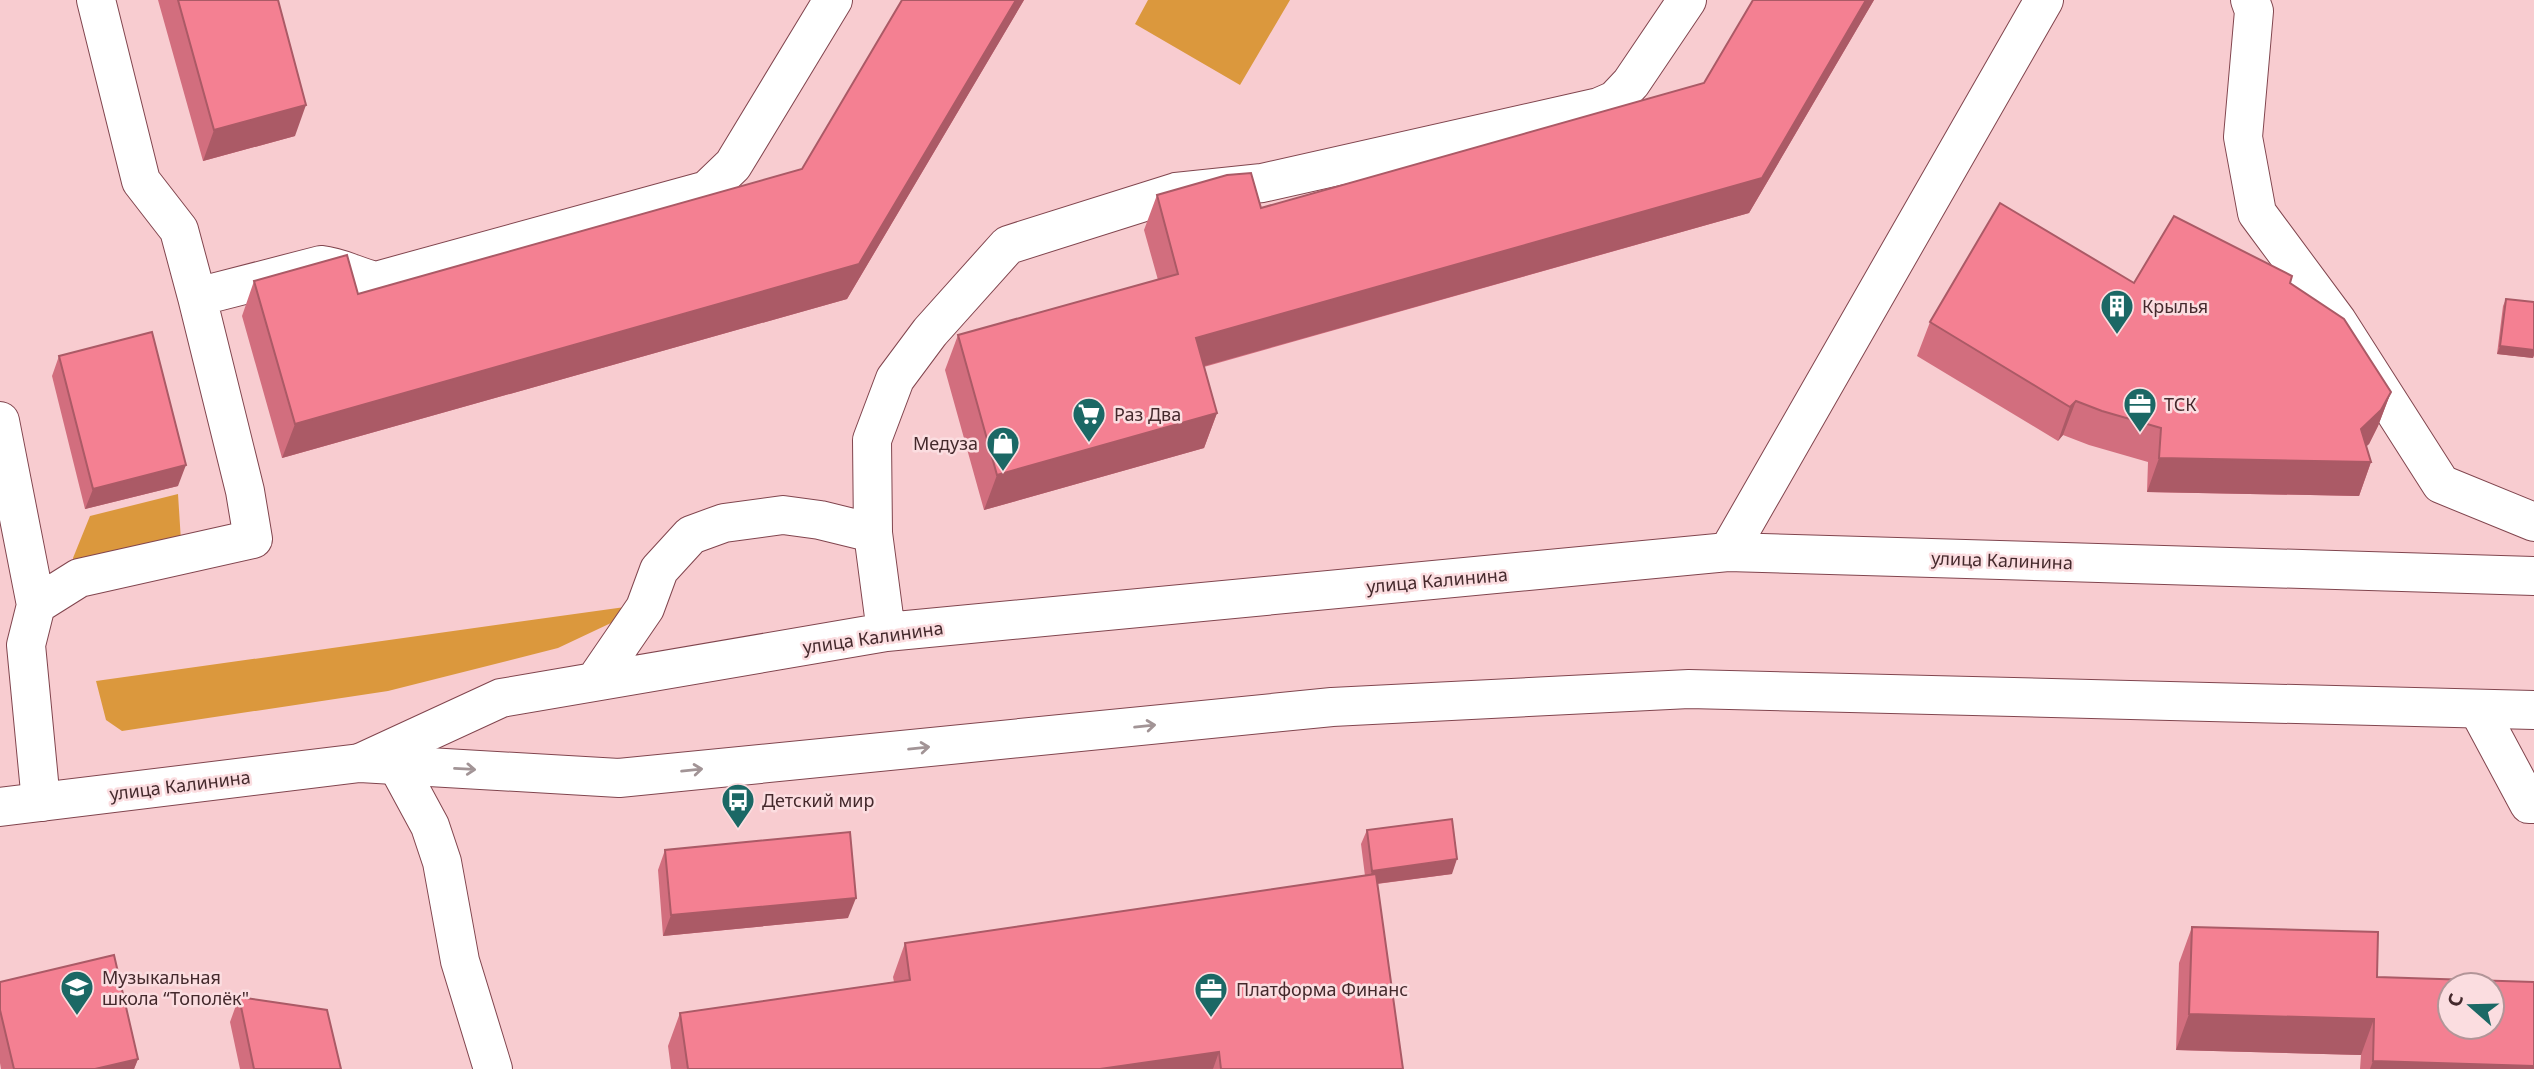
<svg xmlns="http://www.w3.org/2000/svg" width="2534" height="1069" font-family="'Noto Sans',sans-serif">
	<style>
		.green { fill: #db983d }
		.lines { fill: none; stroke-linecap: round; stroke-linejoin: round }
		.minor-casing { stroke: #81454e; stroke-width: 40 }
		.major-casing { stroke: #81454e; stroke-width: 40 }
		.minor { stroke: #fff; stroke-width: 38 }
		.major { stroke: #fff; stroke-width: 38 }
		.wall { fill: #d26e7e }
		.shaded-wall { fill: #ab5a66 }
		.building { fill: #f48092; stroke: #ab5a66; stroke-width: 2; fill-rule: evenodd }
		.oneway { stroke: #a29496 }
		.labels { text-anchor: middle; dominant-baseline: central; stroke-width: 5; stroke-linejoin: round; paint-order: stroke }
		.poi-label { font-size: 18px; fill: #44292c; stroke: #fbdde0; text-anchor: start }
		.street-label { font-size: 18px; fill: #44292c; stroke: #fbdde0 }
	</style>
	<rect width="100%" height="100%" fill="#f8ccd0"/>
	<path class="green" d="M1148,0H1290L1240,85L1135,24Z
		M178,494L181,541L74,565L73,558L90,516Z
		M625,607L611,623L558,648L388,691L122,731L106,720L96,681Z"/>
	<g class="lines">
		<defs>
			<path id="minor" d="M96,0L141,181L179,230L197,297
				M2250,0L2254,11L2243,137L2257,213L2337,321L2441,484L2534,522
				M0,421L36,605
				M1728,552L2044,0
				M886,632L873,533L872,440L895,379L930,332L1008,245L1176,192L1262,183L1599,107L1615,100L1631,83L1687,0
				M595,681L645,608L659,570L691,535L724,523L783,515L820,520L873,533
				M2478,709L2529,804H2534
				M360,763L501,698L886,632L1728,552L2534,576
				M397,765L430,826L442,862L460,961L493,1069
				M41,802L26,645L36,605L79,578L253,539L245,491L197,297L321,265C341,267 357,277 376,281L707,190L733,165L833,0"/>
			<path id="major" d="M0,807L360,763L619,778L1332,707L1689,689L2534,710"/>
		</defs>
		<use href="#minor" class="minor-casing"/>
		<use href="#major" class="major-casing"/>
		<use href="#minor" class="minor"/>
		<use href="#major" class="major"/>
	</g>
	<path class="wall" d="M158,0H278L295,136L203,161Z
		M902,0H1024L847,299L282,458L242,316L254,281L358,294L802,169Z
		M1753,0H1874L1749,213L1204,367L1217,413L1204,448L984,510L945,370L958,335L1158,280L1144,230L1157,195L1261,208L1704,83Z
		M2134,283H2290L2391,392L2378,426L2369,444L2366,446L2371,462L2359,496L2147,492L2148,462L2089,445L2063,435L2058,441L1917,356L1930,322Z
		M2506,299L2534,302V355L2533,358L2497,354L2503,306Z
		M59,356L178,486L85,509L52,376Z
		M1367,830L1452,874L1377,884L1403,1069H671L668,1046L680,1013L894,982L893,977L905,943L1365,876L1361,844Z
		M665,850L848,918L663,936L658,870Z
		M2192,927L2377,977L2534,1069H2360L2361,1055L2176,1050L2179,963Z
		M0,982L138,1059L134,1069H1L0,1063Z
		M239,997L341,1069H240L230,1022Z"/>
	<path class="shaded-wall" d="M1016,0H1024L847,299L282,458L295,424L859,264Z
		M1866,0H1874L1749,213L1183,372L1196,338L1762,178Z
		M306,105L295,136L203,161L214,130Z
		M2500,346L2534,350V355L2533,358L2497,354Z
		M2391,392L2378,426L2369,444L2350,462H2371L2359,496L2147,492L2159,458L2361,429Z
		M2076,401L2063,435L2058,441L2070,407Z
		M1217,413L1204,448L984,510L997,475Z
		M186,465L178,486L85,509L93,489Z
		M1457,859L1452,874L1367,885L1372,871Z
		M856,898L848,918L663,936L671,915Z
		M2189,1014L2374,1019L2361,1055L2176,1050Z
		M1219,1052L1213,1069H1100Z
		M138,1059L134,1069H95Z
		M2373,1061L2534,1066V1069H2370Z"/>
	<path class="building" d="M178,0H278L306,105L214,130Z
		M902,0H1016L859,264L295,424L254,281L347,255L358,294L802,169Z
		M1753,0H1866L1762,178L1196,338L1217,413L997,475L958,335L1178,274L1157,195L1227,175L1251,173L1261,208L1704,83Z
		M2000,203L2134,283L2174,216L2292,276L2290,283L2344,319L2391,392L2381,410L2361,429L2371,462L2159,458L2161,428L2102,411L2076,401L2070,407L1930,322Z
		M2506,299L2534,302V350L2500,346Z
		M152,332L186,465L93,489L59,356Z
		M1452,819L1457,859L1372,871L1367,830Z
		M850,832L856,898L671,915L665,850Z
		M1376,874L1403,1069H1221L1219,1052L1100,1069H688L680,1013L910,980L905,943Z
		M2192,927L2378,932L2377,977L2534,982V1066L2373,1061L2374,1019L2189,1014ZM2450,985H2492V1027H2450Z
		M114,955L138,1059L95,1069H14L0,1010V982Z
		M239,997L327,1010L341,1069H254Z"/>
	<defs><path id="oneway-shaft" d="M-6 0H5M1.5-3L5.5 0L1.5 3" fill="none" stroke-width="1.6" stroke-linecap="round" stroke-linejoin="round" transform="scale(1.75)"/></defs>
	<g class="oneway">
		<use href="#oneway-shaft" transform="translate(1145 726) rotate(-6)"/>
		<use href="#oneway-shaft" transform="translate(919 748) rotate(-6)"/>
		<use href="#oneway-shaft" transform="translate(465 769) rotate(3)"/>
		<use href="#oneway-shaft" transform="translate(692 770) rotate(-6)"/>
	</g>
	<defs>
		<symbol id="building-pin" viewBox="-11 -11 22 30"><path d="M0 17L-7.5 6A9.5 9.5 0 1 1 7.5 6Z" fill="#1b6865" stroke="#fbdde0"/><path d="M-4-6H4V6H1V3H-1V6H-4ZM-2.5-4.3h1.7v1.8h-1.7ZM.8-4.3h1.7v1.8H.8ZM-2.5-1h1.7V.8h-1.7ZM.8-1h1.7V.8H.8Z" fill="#fff"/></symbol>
		<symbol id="office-pin" viewBox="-11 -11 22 30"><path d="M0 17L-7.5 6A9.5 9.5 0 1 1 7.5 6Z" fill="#1b6865" stroke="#fbdde0"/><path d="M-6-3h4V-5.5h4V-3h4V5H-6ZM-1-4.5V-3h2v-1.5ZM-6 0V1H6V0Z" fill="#fff"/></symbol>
		<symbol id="supermarket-pin" viewBox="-11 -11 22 30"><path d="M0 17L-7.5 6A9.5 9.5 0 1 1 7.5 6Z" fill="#1b6865" stroke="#fbdde0"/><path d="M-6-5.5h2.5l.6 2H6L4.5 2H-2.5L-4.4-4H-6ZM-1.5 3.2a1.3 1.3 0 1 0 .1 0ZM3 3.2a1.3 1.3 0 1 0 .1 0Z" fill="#fff"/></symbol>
		<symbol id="shop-pin" viewBox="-11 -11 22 30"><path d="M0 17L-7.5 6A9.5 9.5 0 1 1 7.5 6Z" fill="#1b6865" stroke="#fbdde0"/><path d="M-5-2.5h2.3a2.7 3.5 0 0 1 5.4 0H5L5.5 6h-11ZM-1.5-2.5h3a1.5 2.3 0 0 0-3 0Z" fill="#fff"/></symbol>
		<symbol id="bus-pin" viewBox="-11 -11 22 30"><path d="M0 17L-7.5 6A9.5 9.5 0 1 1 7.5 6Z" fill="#1b6865" stroke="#fbdde0"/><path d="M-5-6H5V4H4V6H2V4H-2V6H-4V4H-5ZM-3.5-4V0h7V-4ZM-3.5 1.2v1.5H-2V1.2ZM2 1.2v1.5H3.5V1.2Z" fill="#fff"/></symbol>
		<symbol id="school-pin" viewBox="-11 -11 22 30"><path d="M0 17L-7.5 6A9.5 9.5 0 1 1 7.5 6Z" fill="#1b6865" stroke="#fbdde0"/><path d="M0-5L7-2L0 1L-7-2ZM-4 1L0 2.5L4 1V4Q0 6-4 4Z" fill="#fff"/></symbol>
	</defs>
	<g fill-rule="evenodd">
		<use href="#building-pin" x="2098" y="287" width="38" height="52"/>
		<use href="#office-pin" x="2121" y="385" width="38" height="52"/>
		<use href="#supermarket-pin" x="1070" y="395" width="38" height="52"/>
		<use href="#shop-pin" x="984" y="424" width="38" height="52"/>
		<use href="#bus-pin" x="719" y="781" width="38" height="52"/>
		<use href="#school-pin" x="58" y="968" width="38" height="52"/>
		<use href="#office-pin" x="1192" y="970" width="38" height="52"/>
	</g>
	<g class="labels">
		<g class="poi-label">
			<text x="2142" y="306">Крылья</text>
			<text x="2164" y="404">ТСК</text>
			<text x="1114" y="414">Раз Два</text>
			<text x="978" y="443" text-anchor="end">Медуза</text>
			<text x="762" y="800">Детский мир</text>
			<text x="102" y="977">Музыкальная<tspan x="102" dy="21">школа “Тополёк"</tspan></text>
			<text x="1236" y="989">Платформа Финанс</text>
		</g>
		<g class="street-label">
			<text transform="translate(2002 560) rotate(2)">улица Калинина</text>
			<text transform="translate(1437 580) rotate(-5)">улица Калинина</text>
			<text transform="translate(873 637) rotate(-8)">улица Калинина</text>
			<text transform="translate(180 785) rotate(-7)">улица Калинина</text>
		</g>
	</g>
	<g transform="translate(2471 1006) rotate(290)"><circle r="33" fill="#fbdde0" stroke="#b29598" stroke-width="2"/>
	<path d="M0-5L12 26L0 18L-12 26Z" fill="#1b6865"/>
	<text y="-10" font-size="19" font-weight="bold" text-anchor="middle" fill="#44292c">С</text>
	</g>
</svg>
